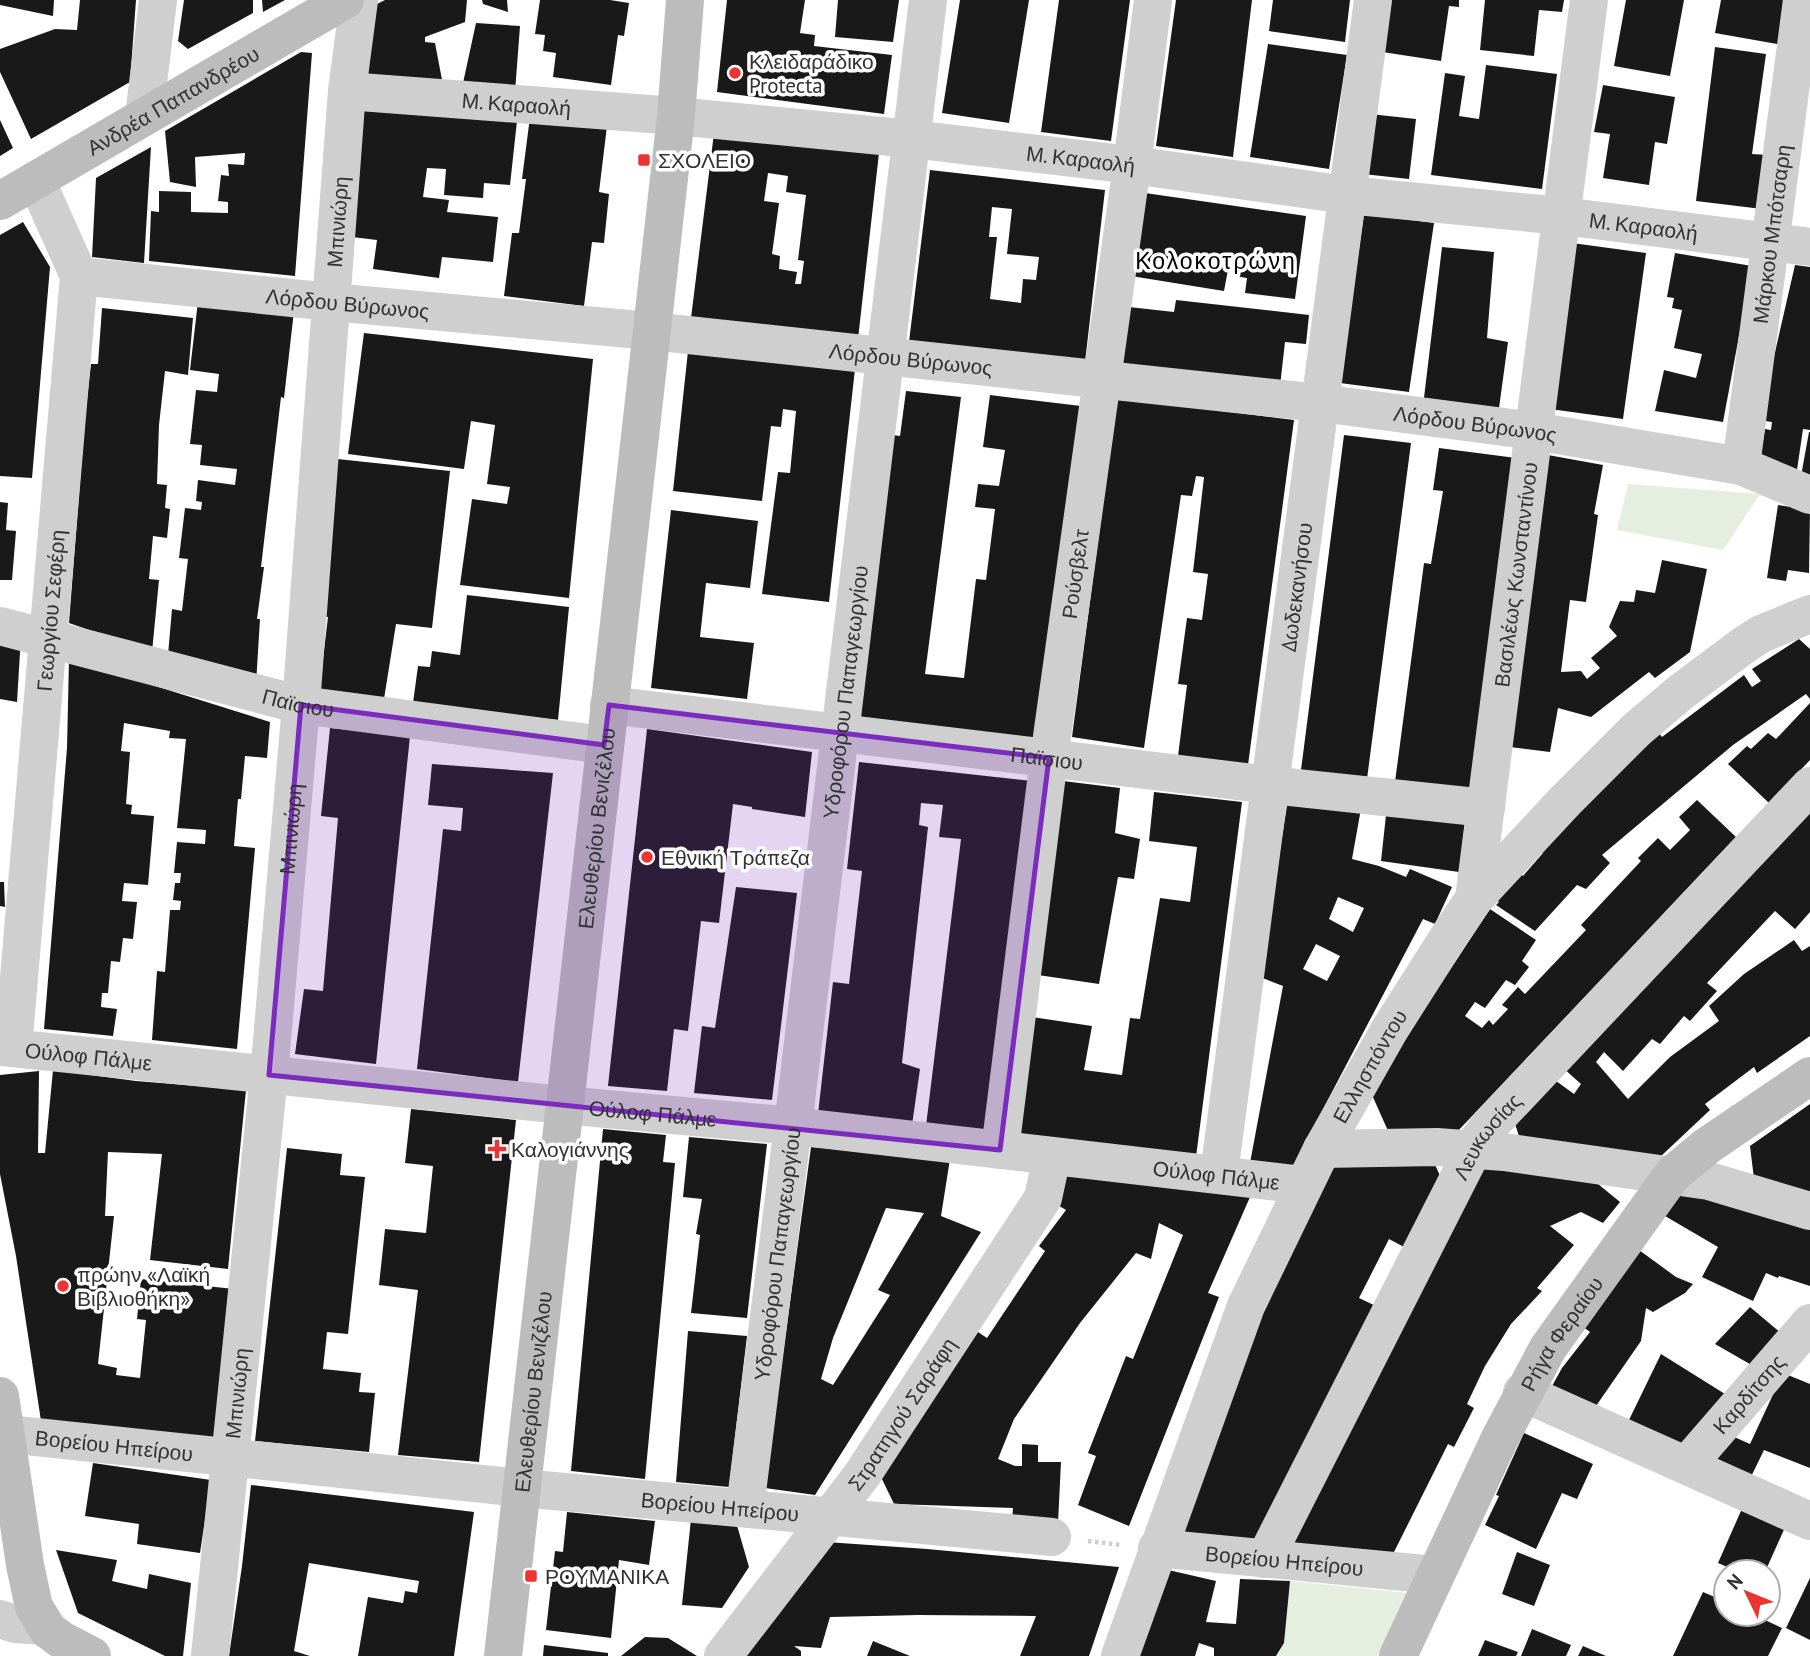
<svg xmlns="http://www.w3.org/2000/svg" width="1810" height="1656" font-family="'PT Sans',sans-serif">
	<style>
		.green { fill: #e6eee0 }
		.building { fill: #191919; fill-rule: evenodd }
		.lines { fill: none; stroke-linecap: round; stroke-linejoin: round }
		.path { stroke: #cfcfcf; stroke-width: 4.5; stroke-dasharray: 3.5 3.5; stroke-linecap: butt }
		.street { stroke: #cfcfcf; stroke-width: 38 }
		.secondary { stroke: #bcbcbc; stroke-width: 38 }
		.marked { fill: #7b2cbf; fill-opacity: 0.2; stroke: #7b2cbf; stroke-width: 5; stroke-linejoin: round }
		.poi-dot { fill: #ea3532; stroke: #fff; stroke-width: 2.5 }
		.labels { text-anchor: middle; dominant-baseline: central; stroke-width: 7; stroke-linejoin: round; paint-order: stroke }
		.poi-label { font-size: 21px; fill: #323232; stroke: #fff; text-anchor: start }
		.street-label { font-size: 21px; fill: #323232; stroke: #fff }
		.neighbourhood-label { font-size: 23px; letter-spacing: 2px; fill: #000; stroke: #fff }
	</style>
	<rect width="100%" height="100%" fill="#fff"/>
	<path class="green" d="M1628,484L1760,494L1723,550L1617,530Z
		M1290,1581L1409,1593L1377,1656H1277L1284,1643Z"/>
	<path class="building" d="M0,0H54L53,16L0,5Z
		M80,0H136L130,82L31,139L0,72V49L55,29L77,30Z
		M184,0H253V13L188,49L178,41Z
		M262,0H285L263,12Z
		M385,0H467L465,22L425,37V42L435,43L443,85L361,80L371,7Z
		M482,0H507L508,12L483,4Z
		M540,0H610L629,3L624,36L618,35L611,85L553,77L556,53L543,51L545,35L535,34Z
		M727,0H805L800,33L815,35L814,46L892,55L884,114L717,92Z
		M838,0H899L893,42L835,37Z
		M960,0H1029L1009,123L942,113Z
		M1059,0H1130L1111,141L1041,132Z
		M1176,0H1252L1233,157L1156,146Z
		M1273,0H1350L1345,42L1269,31Z
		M1384,0H1459V7L1449,6L1441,61L1376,51Z
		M1485,0H1564L1562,12L1539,10L1534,56L1480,50Z
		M1626,0H1684L1670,76L1614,66Z
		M1721,0H1791L1783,45L1715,33Z
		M476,23L520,26L515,92L463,83Z
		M1268,44L1347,55L1329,169L1250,157Z
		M1715,47L1766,54L1752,154L1768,155L1762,209L1696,201Z
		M301,52L312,53L295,276L149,261L151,211L159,212V191L191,192V212L228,213V202L218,201L221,175L229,176L228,164L244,165L245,153L195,157L196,187L170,182L165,131Z
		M1486,65L1557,74L1542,189L1431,175L1445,73L1465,76L1459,116L1479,119Z
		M1603,85L1675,97L1667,144L1655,142L1649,185L1603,178L1610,134L1594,132Z
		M359,106L517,121L510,185L484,183L483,198L444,195L446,169L427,168L423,197L449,200L447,212L498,217L493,262L442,257L439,278L373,269L377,240L344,236Z
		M1370,114L1416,119L1409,179L1363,174Z
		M530,117L607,126L599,192L609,194L604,243L592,242L584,306L504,296L512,233H519L526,179H522Z
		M0,120L13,148L0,156Z
		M714,133L879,153L858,339L691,318ZM768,173L788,176L786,192L806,195L798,260L804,261L801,284H795L797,272L779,269L780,256L772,254L779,203L764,201Z
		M151,147L144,263L92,257L96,178Z
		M930,170L1105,190L1085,362L909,342ZM992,207L1012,209L1007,254L1039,257L1036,280L1023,279L1021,303L990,299L997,237H989Z
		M1145,193L1306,216L1295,299L1245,293L1247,278L1235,276L1237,260L1230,259L1224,291L1131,276Z
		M1364,214L1434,223L1409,392L1340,383Z
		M23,222L50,267L32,478L0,476V235Z
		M1572,243L1646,253L1623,419L1550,409Z
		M1442,247L1494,252L1487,338L1508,342L1499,408L1424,398Z
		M1675,253L1752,266L1723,422L1655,411L1664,370L1696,378L1702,354L1674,348L1682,310L1672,308L1674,298L1667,297Z
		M1795,265L1810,267V430L1803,429L1797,470L1759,465L1765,429L1771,430L1772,422L1765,421L1770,374Z
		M1176,300L1309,315L1306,344L1285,342L1280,386L1122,368L1129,307L1174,312Z
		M198,301L294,311L284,398L281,397L261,567H264L257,619H260L256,684L168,655L172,609L182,611L188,559L179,558L185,508L201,510L202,502L196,501L198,480L235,485L237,469L200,465L202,445L190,444L196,390L217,392L219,374L190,370Z
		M102,308L193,318L188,375L165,371L159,425L157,484L167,485L165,508L170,509L167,538L153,536L149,579L159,580L152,652L69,623L85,417L91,364H98Z
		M364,333L593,359L569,598L460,585L472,499L507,504L510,487L487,484L495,425L471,421L464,469L348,454Z
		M688,351L855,369L829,602L762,594L778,472L790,473L796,411L783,409L781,427L771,426L762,501L673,491Z
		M906,391L961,397L925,674L964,678L976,579L986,580L995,509L975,507L978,484L999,486L1005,450L983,447L990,395L1081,406L1041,743L859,722L893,435L900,436Z
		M1117,398L1294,420L1248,765L1178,756L1187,685L1178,684L1187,618L1202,620L1208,574L1193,572L1204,477L1196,476L1192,496L1181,495L1144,748L1072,737Z
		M1809,432H1810V477L1801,476Z
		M1344,435L1411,443L1367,779L1301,770Z
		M1439,448L1516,458L1472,792L1395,782L1424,563L1431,564L1443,491L1433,490Z
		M1537,453L1603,465L1594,514L1598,515L1586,602L1570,600L1561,672L1581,671L1587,679L1600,668L1591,658L1617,636L1609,627L1620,601L1634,602L1636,590L1655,593L1662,560L1707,569L1690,652L1655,678L1649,672L1591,717L1558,708L1550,752L1502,746Z
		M328,458L450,471L432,628L396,624L384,699L319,692L328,617L310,615Z
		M0,502L8,503L6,530L16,531L12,580H0Z
		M1778,505L1810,510L1809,573L1788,570L1786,581L1767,578Z
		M671,510L758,521L750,588L706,583L700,637L754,643L747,699L651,688Z
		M467,595L569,607L558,720L413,703L418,666L430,667L432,651L460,655Z
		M0,631L21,636L17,702L0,699Z
		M1799,639L1810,649V699L1806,694L1733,745L1602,855L1610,863L1586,889L1577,885L1535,931L1496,905L1499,902L1494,897L1518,871L1523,876L1543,853L1539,849L1659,733L1662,737L1744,675L1752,687L1761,681L1752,669Z
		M69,659L270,722L267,758L245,756L241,799H238L234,846L255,848L237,1049L152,1040L157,971L165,972L170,910H180L181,901L173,900L175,883H180L181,873H174L177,842L205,844L206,830L177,828L186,739L169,738L170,731L124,723L121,751L130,752L126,804L132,805L131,814L154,816L148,885L124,883L122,901L137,902L133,939L123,938L120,962L111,961L108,993H102L101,1007L117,1009L113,1036L44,1029L67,748Z
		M1810,703V760L1769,803L1728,764L1747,746L1751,749L1768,733L1776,739Z
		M330,728L410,736L376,1064L295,1054L304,989L323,991L338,818L321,816Z
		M647,729L812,752L805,817L752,809V807L733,804L719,923L701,921L688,1031L674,1029L667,1091L608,1086Z
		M859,762L1032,781L988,1133L926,1126L961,839L939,837L943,805L921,803L919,825L928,827L902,1063L920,1069L912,1125L818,1114L833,982L849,984L862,871L847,869Z
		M432,764L553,773L518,1082L417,1069L443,829L461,831L463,808L428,805Z
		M1063,781L1120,788L1115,833L1140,839L1134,879L1118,877L1099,984L1038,975Z
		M1154,792L1242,802L1196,1157L1017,1137L1032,1017L1092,1026L1084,1070L1122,1075L1130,1018L1140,1019L1160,898L1190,902L1197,847L1149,841Z
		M1289,793L1362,803L1352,859L1379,866L1406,877L1410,869L1452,887L1435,924L1423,919L1292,1168L1250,1163L1283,986L1260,977ZM1338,897L1364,908L1353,932L1329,919ZM1316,944L1340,956L1327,981L1303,969Z
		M1697,800L1736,837L1456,1133H1389L1372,1095L1419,1017L1490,909L1536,940L1522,961L1529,967L1515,985L1506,980L1485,1008L1475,1002L1465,1016L1482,1028L1489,1020L1493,1025L1508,1009L1502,1005L1518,987L1525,994L1586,930L1581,925L1641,861L1638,858L1658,838L1670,850L1690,830L1679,817Z
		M1810,804V912L1795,929L1775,911L1707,983L1717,991L1690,1021L1684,1016L1660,1044L1652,1039L1623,1071L1604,1052L1596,1062L1628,1099L1670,1057L1719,1021L1709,1006L1744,974L1794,940L1802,951L1810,946V1036L1757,1073L1754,1067L1705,1104L1710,1110L1660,1157L1519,1136L1513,1118L1552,1078L1574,1094L1581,1084L1562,1067Z
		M1387,806L1466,814L1459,872L1381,861Z
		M0,882H4L5,907L0,906Z
		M736,887L797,893L772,1100L694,1093L702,1026L715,1028Z
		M53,1070L136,1081L246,1090L228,1269L150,1260L162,1154L108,1152L105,1216H114L98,1364L117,1368L116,1375L140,1378L146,1320L137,1319L141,1279L234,1289L218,1438L41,1421L16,1256L0,1174V1075L39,1071L38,1153H45Z
		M1810,1104V1201L1755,1187L1750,1146Z
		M411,1109L516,1120L479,1462L398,1455L418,1290L379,1285L385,1229L426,1233L433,1166L405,1163Z
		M603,1129L666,1135L663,1162L675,1163L645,1479L571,1471Z
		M689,1137L767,1144L747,1318L691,1313L700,1235L696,1234L702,1199L683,1197Z
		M811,1147L950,1159L941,1216L981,1232L815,1495L765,1488ZM886,1208L924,1213L878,1290L890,1295L833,1385L821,1379L833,1338Z
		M287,1148L342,1154L340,1175L365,1177L348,1334L327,1332L323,1369L361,1373L359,1392L375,1393L369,1452L255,1441Z
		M1433,1160L1441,1178L1404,1247L1389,1239L1359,1298L1378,1307L1259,1550L1173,1538L1224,1400L1329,1167Z
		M1476,1160L1592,1179L1620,1202L1603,1223L1581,1212L1550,1226L1574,1245L1537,1288L1542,1291L1511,1324L1485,1366L1467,1404L1474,1408L1454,1447L1448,1444L1392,1556L1283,1548Z
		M1067,1174L1250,1197L1208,1293L1219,1297L1129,1526L1078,1505L1096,1456L1088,1453L1126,1356L1133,1359L1183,1235L1159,1223L1151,1259L1136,1253L1080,1323L1014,1419L998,1459L1015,1466H1022V1444L1038,1445V1462H1061L1058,1523L1012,1521L1013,1508L894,1504L881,1477L978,1332L987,1338L1045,1251L1039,1246L1066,1210L1056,1204Z
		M1682,1191L1810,1219V1286L1779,1276L1778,1278L1766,1273L1753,1301L1702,1277L1718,1247L1665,1216Z
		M1639,1250L1676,1277L1693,1284L1685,1293L1653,1312L1646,1308L1641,1341L1596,1406L1552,1386L1562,1368L1590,1332L1582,1326Z
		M1750,1307L1782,1334L1755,1367L1715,1344Z
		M688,1331L747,1336L729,1487L676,1482Z
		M1661,1354L1725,1394L1685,1448L1628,1422Z
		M1783,1373L1810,1384V1468L1764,1450L1748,1483L1705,1458L1723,1432L1750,1444Z
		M1524,1433L1593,1464L1577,1499L1562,1493L1536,1549L1485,1525L1499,1496L1496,1495Z
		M93,1463L211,1480L200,1553L137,1544L139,1524L85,1516Z
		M251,1485L474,1512L454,1656H358L368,1597L403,1603L405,1591L417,1593L419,1581L309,1563L294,1651L310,1656H229L242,1566Z
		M1744,1504L1787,1523L1765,1572H1739L1718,1563Z
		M567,1512L655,1521L649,1565L619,1560L611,1638L546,1630L555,1551L563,1552Z
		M691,1519L736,1522L749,1567L722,1608L682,1605Z
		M826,1542L927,1549L1119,1567L1089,1656H1020L1036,1616L918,1615L830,1617L821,1648L794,1646L801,1651V1656H739Z
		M56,1550L117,1560L112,1581L147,1589L149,1574L191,1583L183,1656H165L78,1613Z
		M1517,1552L1550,1565L1534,1606L1502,1594Z
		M1164,1569L1216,1581L1206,1622L1236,1624L1240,1579L1290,1581L1284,1643L1276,1656H1214V1648L1199,1643L1195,1656H1133Z
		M1810,1578V1640L1786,1628Z
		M1703,1592L1726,1602V1614H1752L1782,1628L1768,1656H1673Z
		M1532,1629L1571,1645L1566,1656H1521Z
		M645,1637L668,1638L697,1656H621Z
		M1485,1640L1518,1652L1516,1656H1478Z
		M873,1641L910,1656H867Z
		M544,1645L608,1653V1656H543Z
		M1583,1646L1606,1656H1578Z"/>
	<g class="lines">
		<path class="path" d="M1088,1541L1121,1545"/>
		<g class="street">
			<path id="s1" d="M347,91L676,116L912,139L1132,165L1347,195L1562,216L1810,247"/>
			<path d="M144,117L158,0"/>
			<path id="s2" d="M79,276L331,302L651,331L1320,403L1534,431L1741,466L1810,495"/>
			<path id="s3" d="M1741,466L1802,0"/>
			<path id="s4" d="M0,626L301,705L604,745"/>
			<path id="s5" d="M609,705L1270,785L1486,808"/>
			<path id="s6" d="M1474,899L1589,0"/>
			<path id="s7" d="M0,1047L563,1105L793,1126L1304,1185"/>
			<path id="s8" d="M13,1048L79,276L36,180"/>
			<path d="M1322,1149L1437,1147L1504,1152L1709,1181L1810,1211"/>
			<path id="s9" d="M1000,1150L1049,758L1132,165L1153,0"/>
			<path id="s10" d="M1219,1174L1373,0"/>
			<path d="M1522,1392L1810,1521"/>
			<path id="s11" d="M0,1443L7,1434L521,1488L1052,1537"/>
			<path id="s12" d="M1687,1465L1810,1323"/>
			<path id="s13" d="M745,1508L793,1126L928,0"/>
			<path id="s14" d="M1157,1548L1435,1575"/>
			<path id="s15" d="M1265,1559L1478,1140L1490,1125L1810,786"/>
			<path d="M0,1619L15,1624L44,1626"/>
			<path id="s16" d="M210,1656L269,1075L301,705L347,91L359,0"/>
			<path id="s17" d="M723,1656L862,1475L1043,1198L1052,1156"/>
			<path id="s18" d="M1120,1656L1246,1306L1322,1149L1390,1029L1451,933L1474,899L1565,801L1636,730L1681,692L1744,645L1761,634L1810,614"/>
		</g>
		<g class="secondary">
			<path id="s19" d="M0,201L345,0"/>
			<path d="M0,1396L25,1565L34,1607L48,1630L63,1641L92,1656"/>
			<path id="s20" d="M503,1656L676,116L685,0"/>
			<path id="s21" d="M1398,1656L1500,1438L1548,1348L1672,1175L1707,1146L1810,1076"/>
		</g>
	</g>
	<path class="marked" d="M301,705L604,745L609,705L1049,758L1000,1150L269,1075Z"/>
	<g class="poi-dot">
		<circle cx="735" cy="73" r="7"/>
		<rect x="637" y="153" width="14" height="14" rx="3.5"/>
		<circle cx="647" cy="857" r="7"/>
		<path d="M493.5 1138.5h7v7h7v7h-7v7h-7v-7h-7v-7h7z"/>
		<circle cx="63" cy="1286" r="7"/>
		<rect x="524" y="1569" width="14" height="14" rx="3.5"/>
	</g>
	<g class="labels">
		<g class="poi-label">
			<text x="749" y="61">Κλειδαράδικο<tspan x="749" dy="24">Protecta</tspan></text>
			<text x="658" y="160">ΣΧΟΛΕΙΟ</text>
			<text x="661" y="857">Εθνική Τράπεζα</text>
			<text x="511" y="1149">Καλογιάννης</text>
			<text x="77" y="1274">πρώην «Λαϊκή<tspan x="77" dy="24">Βιβλιοθήκη»</tspan></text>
			<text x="545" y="1576">ΡΟΥΜΑΝΙΚΑ</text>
		</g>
		<g class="street-label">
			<text stroke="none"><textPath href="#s19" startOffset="200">Ανδρέα Παπανδρέου</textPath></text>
			<text stroke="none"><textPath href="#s1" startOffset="170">Μ. Καραολή</textPath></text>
			<text stroke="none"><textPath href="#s1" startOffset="737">Μ. Καραολή</textPath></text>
			<text stroke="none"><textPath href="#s16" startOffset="1440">Μπινιώρη</textPath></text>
			<text stroke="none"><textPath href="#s1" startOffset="1304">Μ. Καραολή</textPath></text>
			<text stroke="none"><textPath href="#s3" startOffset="234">Μάρκου Μπότσαρη</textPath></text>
			<text stroke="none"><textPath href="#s2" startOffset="270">Λόρδου Βύρωνος</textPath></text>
			<text stroke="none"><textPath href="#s2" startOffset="836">Λόρδου Βύρωνος</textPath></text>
			<text stroke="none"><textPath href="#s2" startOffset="1404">Λόρδου Βύρωνος</textPath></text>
			<text stroke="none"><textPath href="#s9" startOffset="581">Ρούσβελτ</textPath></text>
			<text stroke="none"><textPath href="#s6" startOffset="327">Βασιλέως Κωνσταντίνου</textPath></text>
			<text stroke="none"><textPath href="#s10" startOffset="592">Δωδεκανήσου</textPath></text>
			<text stroke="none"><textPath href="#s8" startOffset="439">Γεωργίου Σεφέρη</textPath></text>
			<text stroke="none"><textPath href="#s13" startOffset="822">Υδροφόρου Παπαγεωργίου</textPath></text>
			<text stroke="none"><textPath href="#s4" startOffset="308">Παϊσιου</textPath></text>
			<text stroke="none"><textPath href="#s5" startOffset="441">Παϊσιου</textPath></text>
			<text stroke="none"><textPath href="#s20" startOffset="833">Ελευθερίου Βενιζέλου</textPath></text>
			<text stroke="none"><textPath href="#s16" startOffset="831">Μπινιώρη</textPath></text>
			<text stroke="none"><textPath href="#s7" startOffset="89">Ούλοφ Πάλμε</textPath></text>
			<text stroke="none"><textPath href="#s18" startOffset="642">Ελλησπόντου</textPath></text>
			<text stroke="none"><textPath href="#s7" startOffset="656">Ούλοφ Πάλμε</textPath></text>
			<text stroke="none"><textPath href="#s15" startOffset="478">Λευκωσίας</textPath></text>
			<text stroke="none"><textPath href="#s7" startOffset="1223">Ούλοφ Πάλμε</textPath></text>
			<text stroke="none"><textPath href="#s13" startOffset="256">Υδροφόρου Παπαγεωργίου</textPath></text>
			<text stroke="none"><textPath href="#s21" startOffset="362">Ρήγα Φεραίου</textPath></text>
			<text stroke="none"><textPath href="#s20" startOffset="266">Ελευθερίου Βενιζέλου</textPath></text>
			<text stroke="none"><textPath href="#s16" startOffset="264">Μπινιώρη</textPath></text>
			<text stroke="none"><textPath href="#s12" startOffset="94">Καρδίτσης</textPath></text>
			<text stroke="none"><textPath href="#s17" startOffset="301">Στρατηγού Σαράφη</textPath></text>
			<text stroke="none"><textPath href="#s11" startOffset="119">Βορείου Ηπείρου</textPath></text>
			<text stroke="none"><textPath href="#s11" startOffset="728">Βορείου Ηπείρου</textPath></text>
			<text stroke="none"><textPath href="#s14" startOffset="128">Βορείου Ηπείρου</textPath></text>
		</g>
		<g class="neighbourhood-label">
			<text x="1216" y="260">Κολοκοτρώνη</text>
		</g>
	</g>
	<g transform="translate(1747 1593) rotate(313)"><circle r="33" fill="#ffffff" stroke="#adadad" stroke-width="2"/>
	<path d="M0-5L12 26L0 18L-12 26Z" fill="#ea3532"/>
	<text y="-10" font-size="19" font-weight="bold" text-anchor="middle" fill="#323232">N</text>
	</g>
</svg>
